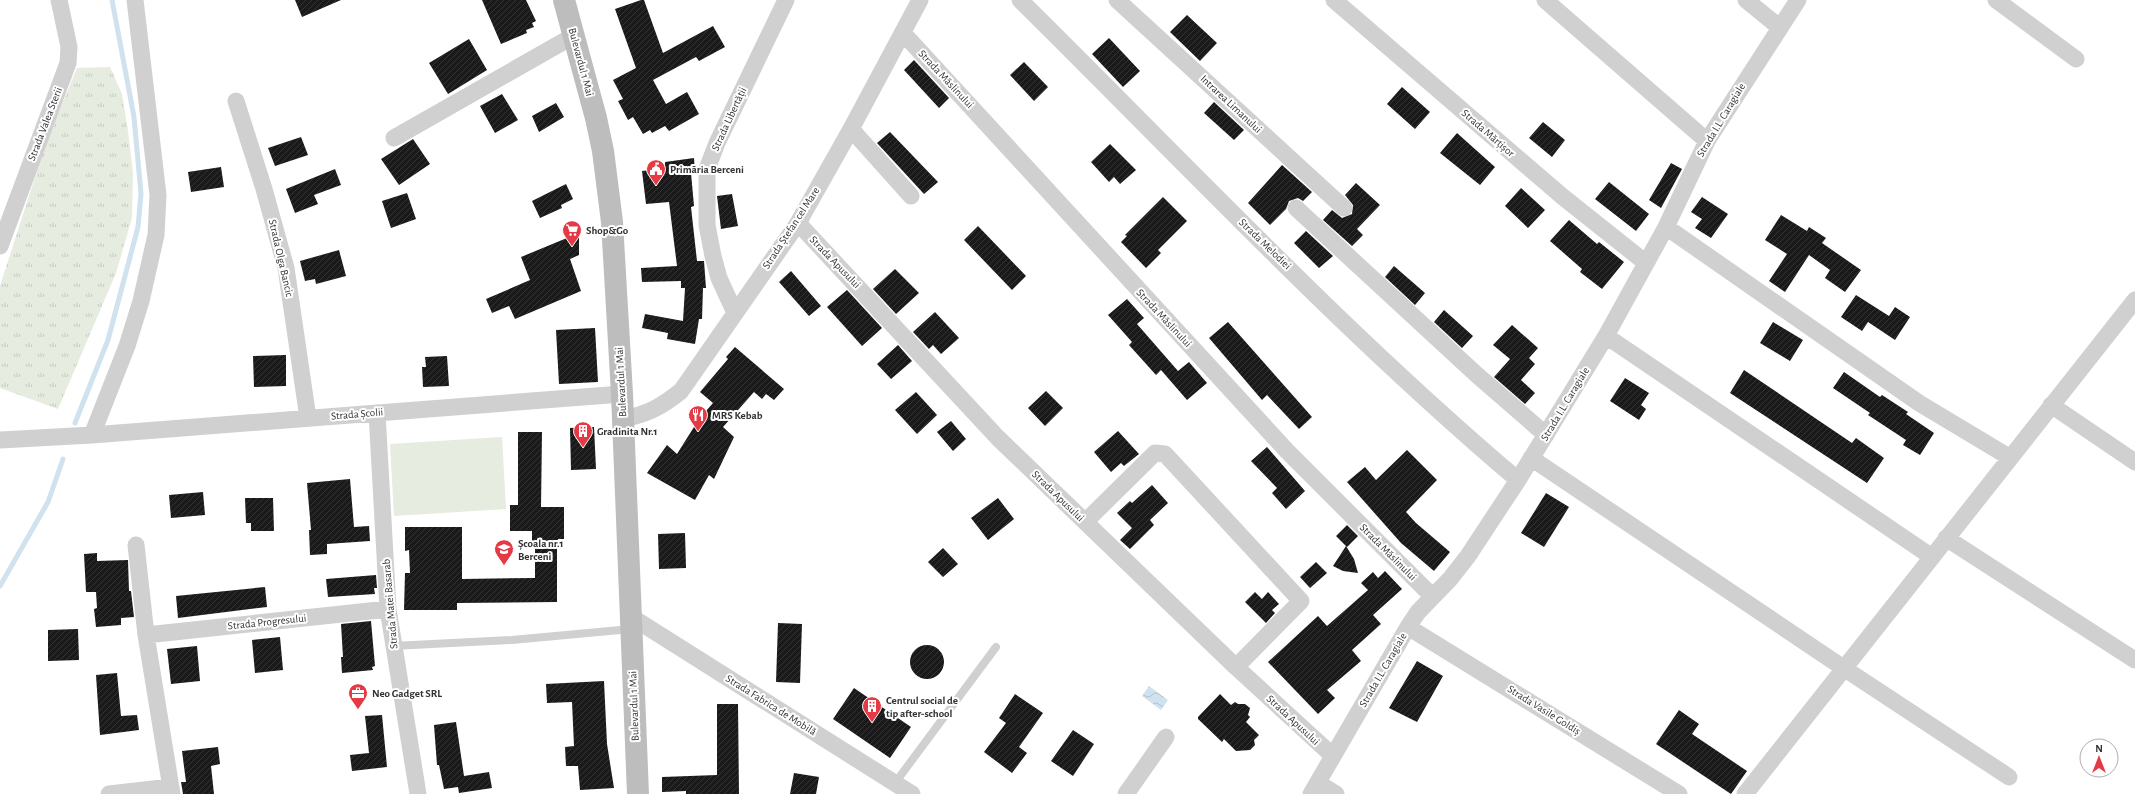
<svg xmlns="http://www.w3.org/2000/svg" width="2135" height="794" font-family="'Alegreya Sans',sans-serif">
	<style>
		.grass { fill: url(#grass-tufts) }
		.pitch { fill: #e6ecdf }
		.water { fill: url(#water-waves) }
		.lines { fill: none; stroke-linecap: round; stroke-linejoin: round }
		.stream { stroke: #cfe2ee; stroke-width: 5 }
		.building { fill: url(#building-hatch) }
		.lane { stroke: #d0d0d0; stroke-width: 8 }
		.street { stroke: #d0d0d0; stroke-width: 17 }
		.secondary { stroke: #bdbdbd; stroke-width: 22 }
		.labels { text-anchor: middle; dominant-baseline: central; stroke-width: 4; stroke-linejoin: round; paint-order: stroke }
		.street-label { font-size: 11px; fill: #333; stroke: #fff }
		.poi-label { font-size: 11px; font-weight: bold; fill: #333; stroke: #fff; text-anchor: start }
	</style>
	<defs>
		<pattern id="grass-tufts" width="24" height="20" patternUnits="userSpaceOnUse"><rect width="24" height="20" fill="#e6ecdf"/><path d="M3 7l-1-3M5 7V3M7 7l1-3M15 17l-1-3M17 17v-4M19 17l1-3" fill="none" stroke="#c6cbc0"/></pattern>
		<pattern id="water-waves" width="16" height="10" patternUnits="userSpaceOnUse"><rect width="16" height="10" fill="#cfe2ee"/><path d="M0 5q4-4 8 0t8 0" fill="none" stroke="#b2c2cd"/></pattern>
		<pattern id="building-hatch" width="6" height="6" patternUnits="userSpaceOnUse"><rect width="6" height="6" fill="#1a1a1a"/><path d="M-1 1l2-2M0 6l6-6M5 7l2-2" fill="none" stroke="#333"/></pattern>
	</defs>
	<rect width="100%" height="100%" fill="#fff"/>
	<path class="grass" d="M110,67L122,94L128,131L133,173L132,218L116,273L58,409L0,388V286L47,140L77,68Z"/>
	<path class="pitch" d="M502,437L506,509L394,516L390,444Z"/>
	<path class="water" d="M1149,686L1168,700L1161,710L1142,696Z"/>
	<g class="lines">
		<path class="stream" d="M75,423L108,340L138,227L141,194L134,117L112,0
			M0,586L48,502L63,459"/>
	</g>
	<path class="building" d="M295,0H341L302,17Z
		M482,0H526L536,21L532,23L534,27L526,30L527,33L501,44Z
		M641,0H644L663,53L713,26L725,47L699,61L696,57L653,80L666,104L687,92L699,114L669,131L665,126L652,133L650,130L643,134L633,117L628,120L618,101L623,99L613,80L636,68L615,9Z
		M1187,15L1217,43L1200,61L1170,32Z
		M1109,38L1140,71L1123,87L1092,54Z
		M469,39L487,70L448,94L429,63Z
		M914,60L949,98L939,108L904,70Z
		M1024,62L1048,87L1034,101L1010,75Z
		M1402,87L1430,112L1415,129L1387,104Z
		M502,94L518,120L495,133L480,106Z
		M1214,102L1244,130L1234,140L1204,113Z
		M556,103L564,117L539,132L532,116Z
		M1543,122L1565,140L1552,157L1529,138Z
		M890,132L938,182L924,194L877,143Z
		M1457,133L1495,167L1480,185L1440,153Z
		M301,137L308,155L275,166L268,148Z
		M413,139L430,164L399,185L381,159Z
		M1110,144L1136,170L1120,184L1114,177L1109,182L1091,162Z
		M694,158L695,173H691L694,206L691,207L697,261H704L706,288H703L702,319H699L695,344L667,339L668,333L642,328L645,314L683,321L685,288H681V281L642,282L641,268L677,266L669,202L646,204L642,171L665,168V162Z
		M1671,163L1682,169L1661,208L1649,200Z
		M1282,165L1312,192L1303,201L1298,198L1289,201L1286,209L1270,225L1248,203Z
		M221,167L224,187L191,192L188,172Z
		M335,169L341,185L314,195L318,204L295,213L286,189Z
		M1609,182L1649,214L1636,231L1595,199Z
		M1356,183L1380,205L1357,229L1363,235L1352,246L1323,220L1332,210L1342,218L1352,214L1353,205L1345,195Z
		M566,184L573,199L561,205L562,208L540,218L532,201Z
		M1521,188L1545,210L1528,228L1505,206Z
		M407,193L416,219L391,228L382,201Z
		M732,194L738,226L721,229L717,196Z
		M1163,197L1187,221L1158,250L1161,253L1146,268L1121,242L1127,236L1125,235Z
		M1702,197L1728,214L1711,238L1695,228L1702,219L1691,212Z
		M1781,215L1807,231L1809,227L1826,238L1822,243L1861,270L1845,292L1825,278L1830,270L1809,255L1785,292L1769,281L1787,254L1765,240Z
		M1569,220L1597,244L1599,242L1624,262L1602,289L1580,272L1582,269L1550,241Z
		M978,226L1026,276L1012,290L964,240Z
		M1306,231L1333,256L1319,268L1294,243Z
		M579,233V255L570,259L581,291L515,319L509,306L492,313L486,299L530,280L521,257Z
		M339,250L346,276L316,284L315,279L305,281L300,261Z
		M1394,266L1425,293L1415,305L1385,277Z
		M895,269L919,293L896,314L873,289Z
		M791,271L821,306L809,316L779,282Z
		M847,290L882,328L862,346L827,307Z
		M1856,295L1889,316L1895,307L1910,317L1895,340L1868,322L1862,331L1841,317Z
		M1127,299L1144,318L1137,324L1178,371L1189,362L1207,383L1187,400L1161,370L1156,375L1129,345L1132,342L1108,315Z
		M1444,310L1473,336L1462,348L1434,322Z
		M935,312L959,338L941,354L933,345L929,349L913,332Z
		M1228,322L1312,417L1299,429L1267,395L1262,400L1209,338Z
		M1773,322L1803,340L1790,361L1760,343Z
		M1512,325L1538,348L1529,358L1535,364L1521,380L1535,393L1525,404L1494,377L1510,359L1493,345Z
		M595,328L598,382L559,384L556,330Z
		M898,345L912,361L891,379L877,364Z
		M735,347L784,389L774,400L766,394L762,399L754,392L723,427L734,437L714,479L709,475L695,500L647,473L667,445L677,454L699,419L713,403L700,392L728,359L726,357Z
		M286,355V386L254,387L253,356Z
		M447,356L449,386L423,387L422,367H426L425,357Z
		M1744,370L1852,443L1856,438L1884,458L1867,483L1730,393Z
		M1844,372L1880,397L1882,395L1908,412L1906,414L1934,433L1920,455L1903,445L1906,440L1868,415L1870,413L1833,388Z
		M1625,378L1649,393L1641,405L1646,409L1639,420L1610,401Z
		M1046,391L1063,408L1045,426L1028,408Z
		M916,392L937,415L917,434L895,410Z
		M951,421L966,439L953,451L937,432Z
		M594,427L596,469L571,470L570,428Z
		M1118,431L1139,454L1124,466L1121,463L1111,472L1094,452Z
		M518,432H542L541,507H564V539H558L557,544V602L457,603V610H404L405,573H410L409,550L405,551V527H462V579L535,578V544H532V531H510V505H518Z
		M1267,447L1305,491L1286,509L1272,493L1277,488L1251,461Z
		M1407,450L1437,480L1406,512L1416,523L1450,552L1434,571L1401,543L1347,482L1365,467L1376,480Z
		M350,479L354,527L369,526L370,541L327,544V554L310,555L309,530H311L307,483Z
		M1152,485L1168,503L1150,520L1154,525L1130,549L1120,540L1132,528L1117,513L1130,501L1132,503Z
		M203,492L205,515L171,518L169,495Z
		M1546,493L1569,507L1544,547L1521,533Z
		M245,498H273L274,531H251V523H246Z
		M998,498L1014,519L988,540L971,518Z
		M1347,525L1358,536L1347,547L1336,536Z
		M685,533L686,568L659,569L658,534Z
		M1346,546L1354,559L1358,573L1343,571L1333,566Z
		M943,548L958,564L943,577L928,562Z
		M97,553V561L128,560L129,591H131L134,617L121,618V625L96,627L94,609L97,608L96,592H86L84,554Z
		M1316,562L1327,573L1310,588L1300,577Z
		M1385,571L1402,589L1373,615L1381,624L1352,650L1361,661L1327,690L1335,698L1318,714L1268,662L1318,616L1327,626L1368,590L1361,583L1373,572L1378,578Z
		M376,575L377,588H374L375,594L328,597L326,579Z
		M265,587L267,607L178,618L176,596Z
		M1255,592L1262,599L1268,592L1279,604L1272,610L1275,613L1266,623L1245,602Z
		M371,621L375,666L372,667L373,670L342,673L341,657H343L341,624Z
		M778,623L802,624L800,683L776,682Z
		M78,629L79,660L48,661V630Z
		M280,637L283,670L255,673L252,640Z
		M910 662a17 17 0 1 1 34 0a17 17 0 1 1-34 0Z
		M197,646L200,681L171,684L167,649Z
		M1417,661L1443,676L1417,722L1389,708Z
		M117,673L121,716L137,715L139,730L100,735L96,675Z
		M604,681L607,744L614,788L580,790L578,766H566L565,747L574,746L572,702L547,703L546,684Z
		M854,688L911,727L890,758L833,719Z
		M1015,694L1043,713L1019,747L1027,753L1012,773L984,752L1006,723L999,718Z
		M1220,694L1231,705L1235,702L1238,704H1245L1250,708L1248,715L1250,717L1246,722L1259,735L1254,740L1255,745L1250,750L1236,751L1224,739L1222,742L1198,719V717Z
		M717,704H738L739,794H686V791L662,792V777L717,775Z
		M1679,710L1699,724L1692,734L1747,771L1731,794L1656,744Z
		M382,715L387,767L352,771L350,755L369,753L365,716Z
		M456,722L464,776L489,772L492,788L459,793L458,787L444,789L439,765H437L434,725Z
		M1073,730L1094,744L1073,776L1051,761Z
		M218,747L220,764L211,766L214,794H183L181,782H186L182,751Z
		M794,773L819,777L816,794H790Z"/>
	<g class="lines">
		<path class="lane" d="M393,646L512,640L631,629
			M895,783L996,647"/>
		<path class="street" d="M1020,0C1184,162 1342,331 1518,480
			M1117,0L1344,208
			M1334,0L1563,197L1646,263
			M1545,0L1707,141
			M1746,0L1779,27
			M1996,0L2076,59
			M903,33L1287,451L1432,596
			M236,101L264,189L286,268L308,418
			M851,129L911,196
			M394,138L575,35
			M1296,208L1477,375L1546,435
			M798,223L998,438L1236,667L1333,756
			M1666,227L1919,403L2009,457
			M0,246L68,63L69,47L59,0
			M735,313L719,278L713,256L707,225V169L717,143L786,0
			M1606,336L1932,557
			M2051,405L2135,462
			M377,413L388,609L418,794
			M623,419C648,414 661,407 681,391L798,223L851,129L920,0
			M92,435L127,346L141,301L156,235L158,195L135,0
			M0,440L92,435L622,394
			M1531,458L1845,669L2009,777
			M1085,522L1155,453L1165,454L1301,601L1236,667
			M1946,538L2135,660
			M136,545L146,635L172,794
			M630,616L912,794
			M1408,627L1679,794
			M146,635L388,609
			M1318,783L1336,794
			M109,794L171,787
			M1126,794L1166,737
			M1311,794L1408,627L1418,612L1450,579L1468,556L1518,480L1606,336L1666,227L1707,141L1798,0
			M1745,794L2135,300"/>
		<path class="secondary" d="M564,0L596,118L603,151L612,222L622,394L638,794"/>
	</g>
	<defs>
		<symbol id="civic-pin" viewBox="-11 -11 22 30"><path d="M0 17L-7.5 6A9.5 9.5 0 1 1 7.5 6Z" fill="#e63946" stroke="#fff"/><path d="M-.6-6.5H3V-4.5H.6V-3L4-1V1h2V6H-6V1h2V-1L-.6-3ZM-1.2 2.5V6h2.4V2.5Z" fill="#fff"/></symbol>
		<symbol id="supermarket-pin" viewBox="-11 -11 22 30"><path d="M0 17L-7.5 6A9.5 9.5 0 1 1 7.5 6Z" fill="#e63946" stroke="#fff"/><path d="M-6-5.5h2.5l.6 2H6L4.5 2H-2.5L-4.4-4H-6ZM-1.5 3.2a1.3 1.3 0 1 0 .1 0ZM3 3.2a1.3 1.3 0 1 0 .1 0Z" fill="#fff"/></symbol>
		<symbol id="restaurant-pin" viewBox="-11 -11 22 30"><path d="M0 17L-7.5 6A9.5 9.5 0 1 1 7.5 6Z" fill="#e63946" stroke="#fff"/><path d="M-5-6h1v4h1v-4h1v4h1v-4h1v5L-1.5 .5V6h-2V.5L-5-1ZM5-6V6H3V1.5H1.5Q1.5-4 5-6Z" fill="#fff"/></symbol>
		<symbol id="building-pin" viewBox="-11 -11 22 30"><path d="M0 17L-7.5 6A9.5 9.5 0 1 1 7.5 6Z" fill="#e63946" stroke="#fff"/><path d="M-4-6H4V6H1V3H-1V6H-4ZM-2.5-4.3h1.7v1.8h-1.7ZM.8-4.3h1.7v1.8H.8ZM-2.5-1h1.7V.8h-1.7ZM.8-1h1.7V.8H.8Z" fill="#fff"/></symbol>
		<symbol id="school-pin" viewBox="-11 -11 22 30"><path d="M0 17L-7.5 6A9.5 9.5 0 1 1 7.5 6Z" fill="#e63946" stroke="#fff"/><path d="M0-5L7-2L0 1L-7-2ZM-4 1L0 2.5L4 1V4Q0 6-4 4Z" fill="#fff"/></symbol>
		<symbol id="office-pin" viewBox="-11 -11 22 30"><path d="M0 17L-7.5 6A9.5 9.5 0 1 1 7.5 6Z" fill="#e63946" stroke="#fff"/><path d="M-6-3h4V-5.5h4V-3h4V5H-6ZM-1-4.5V-3h2v-1.5ZM-6 0V1H6V0Z" fill="#fff"/></symbol>
	</defs>
	<g fill-rule="evenodd">
		<use href="#civic-pin" x="645" y="158" width="22" height="30"/>
		<use href="#supermarket-pin" x="561" y="219" width="22" height="30"/>
		<use href="#restaurant-pin" x="687" y="404" width="22" height="30"/>
		<use href="#building-pin" x="572" y="420" width="22" height="30"/>
		<use href="#school-pin" x="493" y="538" width="22" height="30"/>
		<use href="#office-pin" x="347" y="682" width="22" height="30"/>
		<use href="#building-pin" x="861" y="695" width="22" height="30"/>
	</g>
	<g class="labels">
		<g class="street-label">
			<text transform="translate(581 62) rotate(75)">Bulevardul 1 Mai</text>
			<text transform="translate(946 79) rotate(47)">Strada Măslinului</text>
			<text transform="translate(1231 104) rotate(43)">Intrarea Limanului</text>
			<text transform="translate(729 119) rotate(-65)">Strada Libertății</text>
			<text transform="translate(1721 120) rotate(-59)">Strada I.L. Caragiale</text>
			<text transform="translate(45 124) rotate(-69)">Strada Valea Sterii</text>
			<text transform="translate(1488 133) rotate(41)">Strada Mărțișor</text>
			<text transform="translate(791 228) rotate(-57)">Strada Ștefan cel Mare</text>
			<text transform="translate(1265 244) rotate(44)">Strada Melodiei</text>
			<text transform="translate(281 258) rotate(77)">Strada Olga Bancic</text>
			<text transform="translate(835 262) rotate(46)">Strada Apusului</text>
			<text transform="translate(1164 318) rotate(47)">Strada Măslinului</text>
			<text transform="translate(621 382) rotate(-93)">Bulevardul 1 Mai</text>
			<text transform="translate(1565 404) rotate(-59)">Strada I.L. Caragiale</text>
			<text transform="translate(357 414) rotate(-5)">Strada Școlii</text>
			<text transform="translate(1058 496) rotate(44)">Strada Apusului</text>
			<text transform="translate(1388 552) rotate(45)">Strada Măslinului</text>
			<text transform="translate(390 604) rotate(-95)">Strada Matei Basarab</text>
			<text transform="translate(267 622) rotate(-6)">Strada Progresului</text>
			<text transform="translate(1383 670) rotate(-60)">Strada I.L. Caragiale</text>
			<text transform="translate(771 705) rotate(32)">Strada Fabrica de Mobilă</text>
			<text transform="translate(634 706) rotate(-92)">Bulevardul 1 Mai</text>
			<text transform="translate(1544 710) rotate(32)">Strada Vasile Goldiș</text>
			<text transform="translate(1293 720) rotate(43)">Strada Apusului</text>
		</g>
		<g class="poi-label">
			<text x="670" y="169">Primăria Berceni</text>
			<text x="586" y="230">Shop&amp;Go</text>
			<text x="712" y="415">MRS Kebab</text>
			<text x="597" y="431">Gradinita Nr.1</text>
			<text x="518" y="543">Școala nr.1<tspan x="518" dy="13">Berceni</tspan></text>
			<text x="372" y="693">Neo Gadget SRL</text>
			<text x="886" y="700">Centrul social de<tspan x="886" dy="13">tip after-school</tspan></text>
		</g>
	</g>
	<g transform="translate(2099 758)"><circle r="19" fill="#ffffff" stroke="#adadad"/>
	<path d="M0-3L7 15L0 10L-7 15Z" fill="#e63946"/>
	<text y="-6" font-size="11" font-weight="bold" text-anchor="middle" fill="#333333">N</text>
	</g>
</svg>
